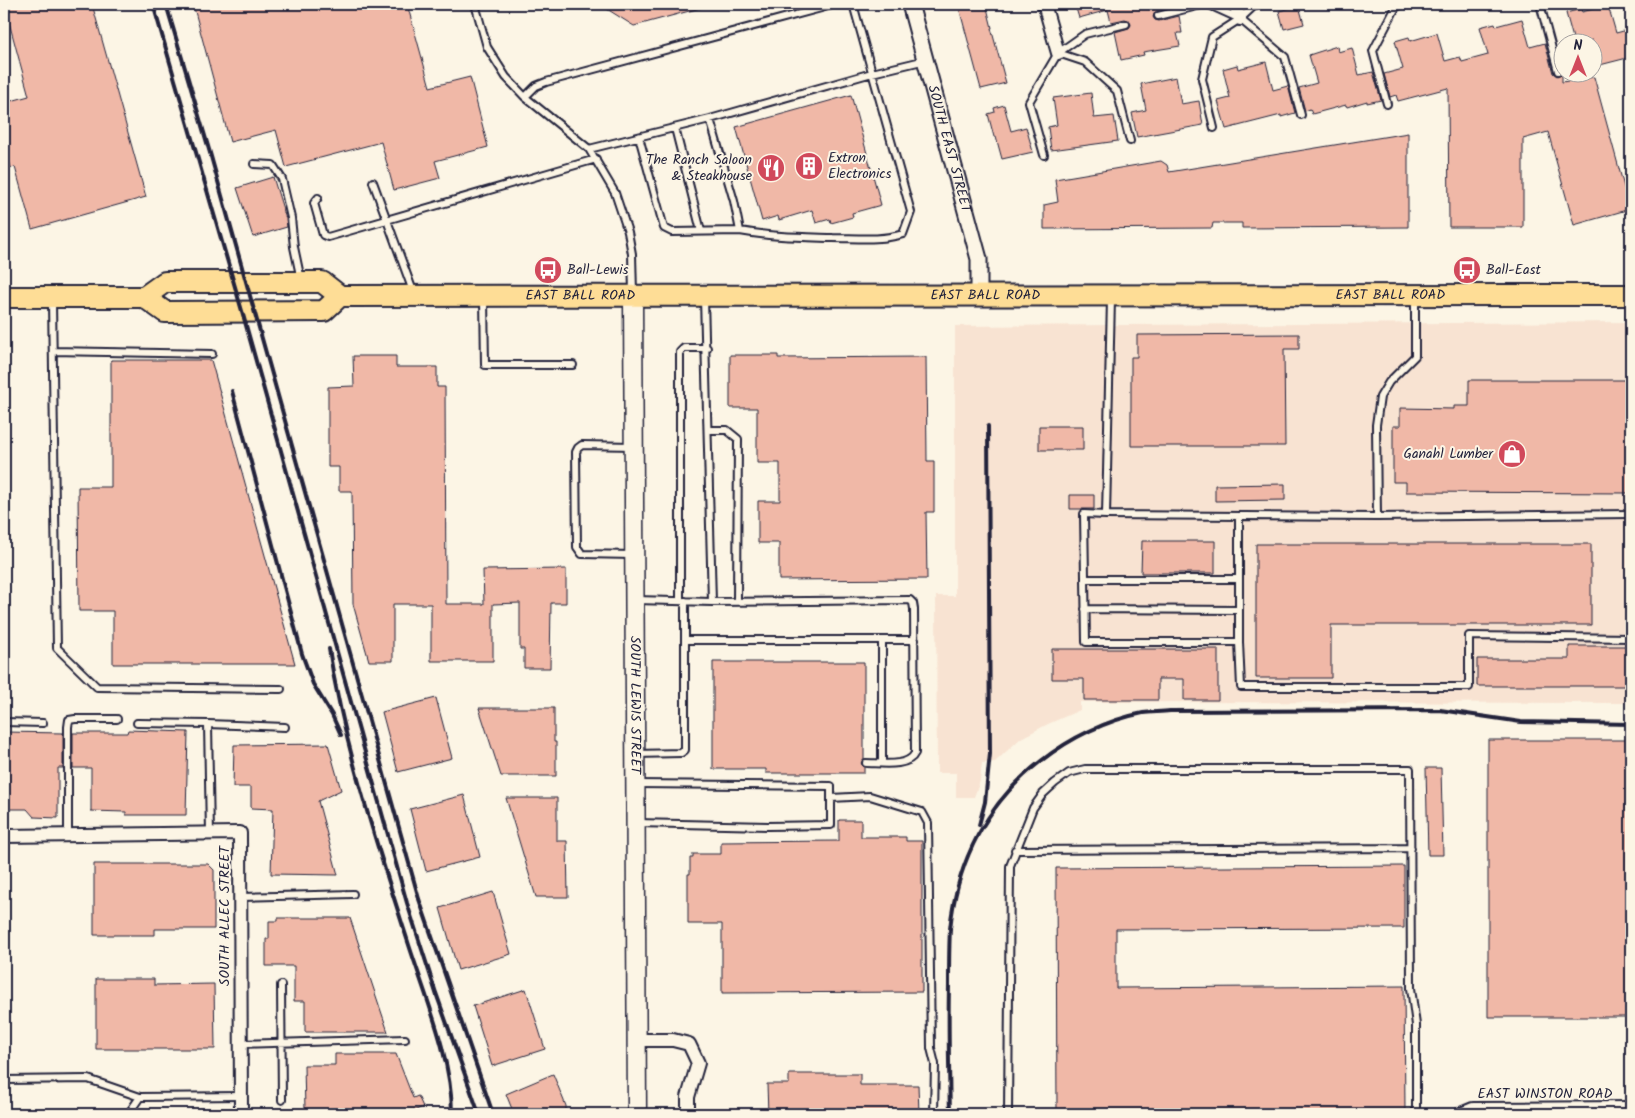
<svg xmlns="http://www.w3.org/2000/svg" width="1635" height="1118" font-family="Kalam,sans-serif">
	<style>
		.built { fill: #f8e3d2 }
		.building { fill: #f0b8a7; stroke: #22223b }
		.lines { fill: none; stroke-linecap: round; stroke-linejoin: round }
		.service-casing { stroke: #22223b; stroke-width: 10 }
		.minor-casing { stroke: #22223b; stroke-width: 16 }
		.tertiary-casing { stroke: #22223b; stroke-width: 19 }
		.secondary-casing { stroke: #22223b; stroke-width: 21 }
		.primary-casing { stroke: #22223b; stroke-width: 24 }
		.service { stroke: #fcf5e5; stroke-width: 6 }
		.minor { stroke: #fcf5e5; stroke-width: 12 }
		.tertiary { stroke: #fcf5e5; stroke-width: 15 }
		.secondary { stroke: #fcf5e5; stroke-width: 18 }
		.primary { stroke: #fedd96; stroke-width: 20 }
		.rail { stroke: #22223b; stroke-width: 4 }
		.labels { text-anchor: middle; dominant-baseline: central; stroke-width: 4; stroke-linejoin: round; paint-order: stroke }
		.street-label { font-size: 14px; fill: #22223b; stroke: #fcf5e5 }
		.poi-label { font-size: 14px; fill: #22223b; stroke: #fcf5e5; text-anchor: start }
	</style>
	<rect width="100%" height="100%" fill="#fcf5e5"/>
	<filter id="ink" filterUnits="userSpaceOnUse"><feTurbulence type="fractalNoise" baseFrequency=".02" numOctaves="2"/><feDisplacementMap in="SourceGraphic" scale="10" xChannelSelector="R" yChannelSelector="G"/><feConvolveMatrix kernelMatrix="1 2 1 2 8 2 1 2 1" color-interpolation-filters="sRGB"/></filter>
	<g filter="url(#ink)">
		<path class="built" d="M1631,322V703L1080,702V710L1048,724L1021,738L995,762L982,763L980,781L974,797H956V773H937L936,596H955V326Z"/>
		<path class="building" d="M4,4H92L146,197L32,229L15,167L11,168L4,142V103L29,96Z
			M193,4H407L430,87L470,77L488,147L435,161L440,178L394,190L381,142L286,167L276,130L230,142Z
			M599,4H704V7L634,26Z
			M958,4H986L992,28H991L1006,83L981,89Z
			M1081,4H1177V6L1156,11L1153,17L1155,20L1159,21L1179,16L1182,33H1177L1180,46L1143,52L1144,55L1121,60L1115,32L1129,28L1131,25L1130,21L1125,19L1111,22L1108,10L1079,18L1075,5Z
			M1608,5L1616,33L1631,29V57L1592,67V40L1583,42H1574L1566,13L1581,9L1582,12Z
			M1299,6L1304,24L1284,29L1279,11Z
			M1522,19L1530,47L1545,43L1553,73L1557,76L1562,73V82L1594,77L1630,209L1574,225L1548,132L1523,139V227H1449L1448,88L1398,101L1396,95L1390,97L1384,74L1403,69L1395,41L1409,37L1410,41L1437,33L1445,61L1460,57L1462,62L1488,55L1480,27L1495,23L1496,26Z
			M1337,46L1338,52L1352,48L1359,75L1373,72L1381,100L1367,103V101L1347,107L1346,105L1312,114L1310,109L1305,111L1299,88L1317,83L1309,55Z
			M1266,62L1273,90L1288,86L1295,113L1281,117V115L1226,129L1218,101L1230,98L1223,69L1237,65L1238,69Z
			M1176,77L1181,104L1199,101L1203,125L1137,137L1132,113L1146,110L1141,84Z
			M1091,93L1094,118L1114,116L1118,141L1051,150L1048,127L1057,125L1053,98Z
			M851,95L881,205L852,213L853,217L831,223L830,219L816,223L812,210L779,220L778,216L762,221L736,127Z
			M1004,105L1011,131L1026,127L1033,152L1002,159L996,137H994L988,114L995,112L994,108Z
			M1408,133V227L1242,228V223H1213L1212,228L1044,229V205L1058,202L1055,179L1161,161L1167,165L1169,172Z
			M273,177L286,219L287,227L253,237L237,188Z
			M1299,334V349H1284L1285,446H1131V357H1137V335Z
			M730,355H778V358L926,357L927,461H934V512H926L927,579L779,580V543H758V501H780V463H757V408H730Z
			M353,356H396V367H437V387H445L446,604H484L483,570L566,569V603H551L550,668H524V649H520V603L493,604V661H431V604H393V661H369L353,604L352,491H339V467H328V387L354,386Z
			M111,360H211L295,664H113V611H79L78,487H111Z
			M1469,380H1631V493L1406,492V482H1393V426H1400V408L1454,409V406H1469Z
			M1039,426H1083V450H1039Z
			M1285,484V500L1215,501V485Z
			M1070,495H1094V509H1070Z
			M1142,541H1215V573H1141Z
			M1256,544H1591V625H1331V678H1256Z
			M1569,646H1631V686H1477V659H1569Z
			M1052,649H1218V700H1184V679H1158V700H1084V679H1052Z
			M713,662H864V759L861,763L864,767V773H766V769H713Z
			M436,698L452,758L398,772L382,712Z
			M479,708H554V742H556V776H501Z
			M128,730L188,732L186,815H126V812L91,811V768H73V733H127Z
			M4,732L63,733V768H58V818L34,817L27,809H4Z
			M1488,740H1631V1017H1488Z
			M328,744L341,790L318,801L338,875L271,874L273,809L251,808V787H233L234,745Z
			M1426,768H1441L1443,855H1428Z
			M464,795L480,857L426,871L410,809Z
			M506,798H557V841H567L568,897H536Z
			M839,820H861V837H906V841H922V992L722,993V924H688V874H690V858H693V854H721V842L839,841Z
			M94,864H208L214,870V929H155V935H94Z
			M1404,866V928L1116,929V988L1404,986L1405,1114H1057L1056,868Z
			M493,892L511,954L458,970L440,908Z
			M278,918H350L388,1032H305V1001H294V966H266V939H269V921H278Z
			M96,979H154V985L214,984L215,1049H96Z
			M526,989L545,1049L492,1066L473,1006Z
			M335,1054H396L413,1098L418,1096L423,1107L416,1110H305L304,1065H335Z
			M553,1074L566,1106V1114H514L506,1094Z
			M789,1074H860V1085H918L919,1114H768L767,1084H789Z"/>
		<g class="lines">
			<defs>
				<path id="service" d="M475,4L487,47L506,77L525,97L589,149L615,193L628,232L632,254L633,293
					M1207,4L1240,19L1285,57L1301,115
					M1540,4L1558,71
					M1629,4L1631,11
					M1158,16L1205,4
					M1058,53L1085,62L1117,91L1130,141
					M525,97L536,86L546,82L836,4
					M1387,104L1373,51L1396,7L1402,4
					M710,119L734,201L740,231C773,237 800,237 833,238C857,238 880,241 903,234L911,212L853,4
					M675,128L701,231
					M1214,128L1202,79L1212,37L1240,19L1256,4
					M639,137L664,228L672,232L740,231
					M589,149L710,119L872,73L926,60
					M1044,155L1029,102L1058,53L1085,34L1126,24
					M254,164L273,165L282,179L291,218L294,247L301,280
					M373,182L414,294
					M318,198L314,203L323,235L328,237L596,159
					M484,298L485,365H573
					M704,298L712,602
					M1111,299L1106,515L1084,514L1086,642H1239L1241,687H1469V636L1631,638
					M1415,299V356L1389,382L1380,397L1376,425L1377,517L1631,514
					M1630,299V355
					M52,301L57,648L97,687L281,689
					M53,351L212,354
					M708,430H727L738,439L737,601
					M633,446L582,445L578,448L576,452L577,547L582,554L633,555
					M1106,515L1377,517
					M1085,579H1239
					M636,600L712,602L910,600L913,603L914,609L915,753C908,768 880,763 866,763
					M680,601V352L684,348H707
					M1085,609L1239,610
					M685,640H915
					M882,640V763
					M1239,642V516
					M4,722L43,723
					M137,723L208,724L210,834
					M208,724L285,727
					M636,754L681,753L685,750V601
					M636,784L831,786V825L768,826L637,823
					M831,798L870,796L922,812L928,823L931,1048L935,1064L934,1114
					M68,835V727L69,720L75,719H117
					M1015,850L1411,848
					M241,897L353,894
					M281,985L282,1100
					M241,1044L405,1039
					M4,1080L88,1079L140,1097
					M131,1114V1110L140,1097L241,1096
					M1008,1114L1010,866L1033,808L1043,794L1055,783L1069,773L1085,769H1410L1411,988L1416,1025V1114"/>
				<path id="minor" d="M1044,4L1058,53
					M1235,4L1240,19
					M4,836L240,833L241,1114
					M637,1040H673L689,1044L698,1063L688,1097V1114
					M1461,1114L1473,1109L1631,1108"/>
				<g id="tertiary">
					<path id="s1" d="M910,4L979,259V295"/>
				</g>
				<g id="secondary">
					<path id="s2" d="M633,296L637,1114"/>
				</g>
				<g id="primary">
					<path id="s3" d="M4,297H144L165,282H322L340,296L1631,295"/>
					<path d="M144,297L165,312L324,311L340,296"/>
				</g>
			</defs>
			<use href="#service" class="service-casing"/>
			<use href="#minor" class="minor-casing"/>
			<use href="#tertiary" class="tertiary-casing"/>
			<use href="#secondary" class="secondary-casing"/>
			<use href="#primary" class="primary-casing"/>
			<use href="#service" class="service"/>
			<use href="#minor" class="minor"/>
			<use href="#tertiary" class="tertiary"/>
			<use href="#secondary" class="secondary"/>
			<use href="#primary" class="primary"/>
			<path class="rail" d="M153,4L242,311L407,903L436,993L479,1114
				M166,4L210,153L419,899L493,1114
				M232,391L302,654L313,684L332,715L341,735
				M329,649C345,750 378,848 409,945C426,998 452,1059 452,1114
				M979,825L985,802L990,754L988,426
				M950,1114C949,1071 948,1028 949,986C949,967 949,947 950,929C957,861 987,803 1041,761C1070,738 1107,720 1143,713C1152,712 1161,712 1170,711L1440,710L1521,722L1631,724"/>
		</g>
	</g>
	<defs>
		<symbol id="building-disc" viewBox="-11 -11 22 22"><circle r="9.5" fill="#d1495b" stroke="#fcf5e5"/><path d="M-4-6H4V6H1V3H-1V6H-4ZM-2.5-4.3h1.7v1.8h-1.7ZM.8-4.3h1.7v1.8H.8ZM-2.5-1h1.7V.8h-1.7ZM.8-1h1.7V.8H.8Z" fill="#fff"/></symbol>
		<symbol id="restaurant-disc" viewBox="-11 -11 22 22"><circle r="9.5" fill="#d1495b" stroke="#fcf5e5"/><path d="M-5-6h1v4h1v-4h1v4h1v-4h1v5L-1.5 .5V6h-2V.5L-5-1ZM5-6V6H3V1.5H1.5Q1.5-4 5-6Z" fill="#fff"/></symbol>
		<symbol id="bus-disc" viewBox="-11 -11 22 22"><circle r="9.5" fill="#d1495b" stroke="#fcf5e5"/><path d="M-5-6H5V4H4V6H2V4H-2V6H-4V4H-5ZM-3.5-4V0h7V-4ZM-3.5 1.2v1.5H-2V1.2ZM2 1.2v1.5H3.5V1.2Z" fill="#fff"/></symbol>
		<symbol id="shop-disc" viewBox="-11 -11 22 22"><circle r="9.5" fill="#d1495b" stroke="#fcf5e5"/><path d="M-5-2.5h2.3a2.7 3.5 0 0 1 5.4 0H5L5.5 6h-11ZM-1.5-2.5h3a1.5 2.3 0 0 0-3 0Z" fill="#fff"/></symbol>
	</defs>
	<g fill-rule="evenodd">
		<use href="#building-disc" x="793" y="150" width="32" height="32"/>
		<use href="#restaurant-disc" x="755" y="152" width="32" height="32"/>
		<use href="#bus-disc" x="532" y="254" width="32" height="32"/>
		<use href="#bus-disc" x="1451" y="254" width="32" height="32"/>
		<use href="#shop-disc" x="1496" y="438" width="32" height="32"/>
	</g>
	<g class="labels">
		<g class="street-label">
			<text stroke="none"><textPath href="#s1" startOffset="150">SOUTH EAST STREET</textPath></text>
			<text stroke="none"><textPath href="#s3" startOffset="1396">EAST BALL ROAD</textPath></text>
			<text stroke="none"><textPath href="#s3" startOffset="586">EAST BALL ROAD</textPath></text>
			<text stroke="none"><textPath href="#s3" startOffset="991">EAST BALL ROAD</textPath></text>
			<text stroke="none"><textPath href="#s2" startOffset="409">SOUTH LEWIS STREET</textPath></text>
			<text transform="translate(225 916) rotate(-90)">SOUTH ALLEC STREET</text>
			<text x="1545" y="1094">EAST WINSTON ROAD</text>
		</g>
		<g class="poi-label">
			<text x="828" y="158">Extron<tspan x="828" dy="16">Electronics</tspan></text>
			<text x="752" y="160" text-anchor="end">The Ranch Saloon<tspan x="752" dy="16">&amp; Steakhouse</tspan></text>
			<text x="567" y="270">Ball-Lewis</text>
			<text x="1486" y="270">Ball-East</text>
			<text x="1493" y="454" text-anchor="end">Ganahl Lumber</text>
		</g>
	</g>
	<rect width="1635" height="1118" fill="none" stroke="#fcf5e5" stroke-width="20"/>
	<rect x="10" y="10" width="1615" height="1098" fill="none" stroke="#22223b" stroke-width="2" filter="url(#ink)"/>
	<g transform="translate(1578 58)"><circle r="24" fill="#fcf5e5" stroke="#a5a1a1"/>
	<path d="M0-4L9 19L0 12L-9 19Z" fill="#d1495b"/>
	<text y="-8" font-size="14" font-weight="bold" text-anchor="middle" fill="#22223b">N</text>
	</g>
</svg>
